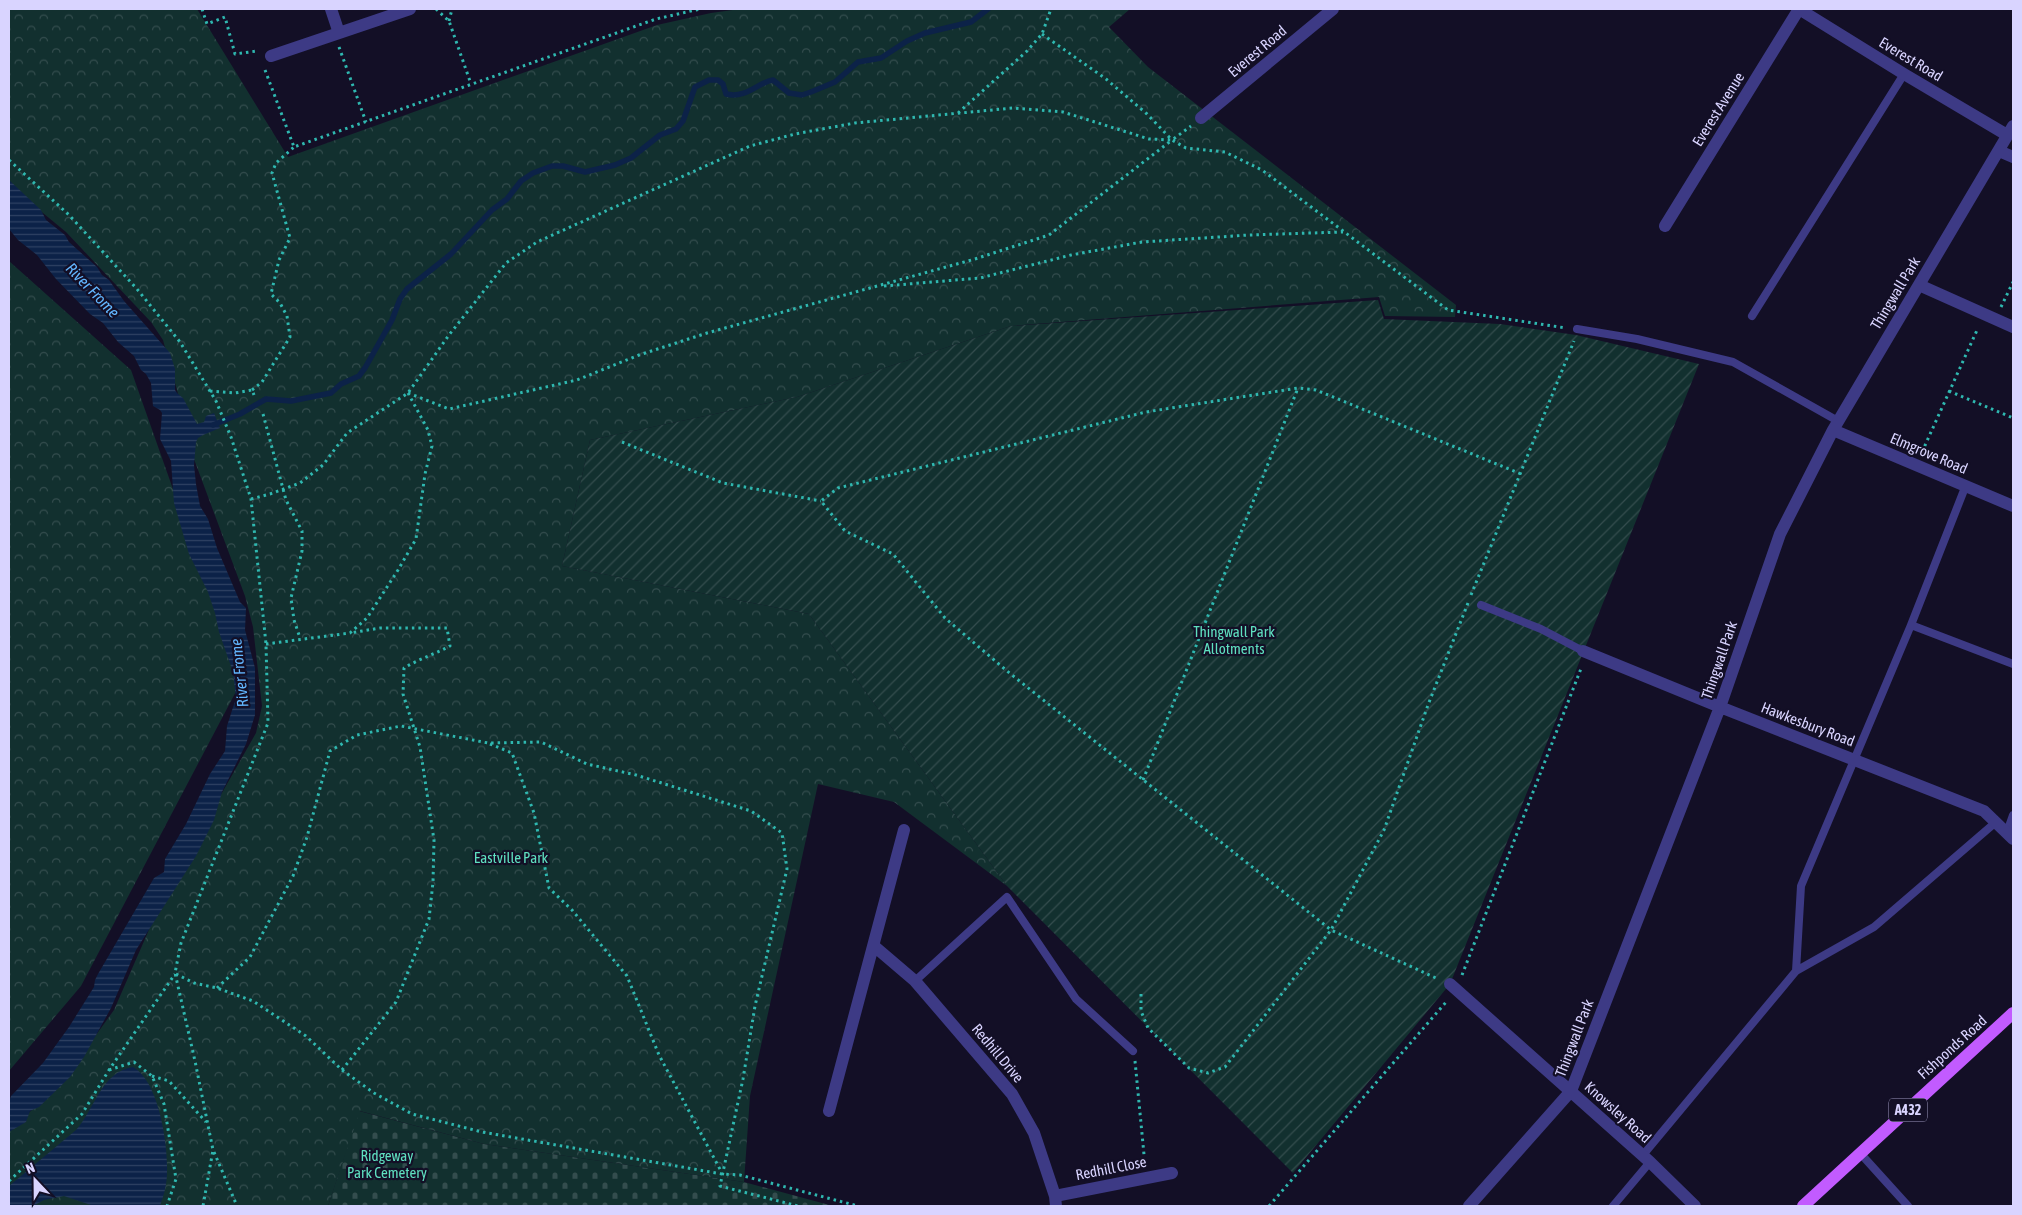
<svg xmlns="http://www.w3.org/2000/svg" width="2022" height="1215" font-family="'Asap Condensed',sans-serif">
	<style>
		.cemetery { fill: url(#cemetery-stones) }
		.park { fill: url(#park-crowns) }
		.garden { fill: url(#garden-furrows) }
		.water { fill: url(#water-rules) }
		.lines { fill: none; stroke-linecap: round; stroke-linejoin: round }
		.stream { stroke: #0c2248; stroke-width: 5.5 }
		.path { stroke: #2fb8b0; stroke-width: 3; stroke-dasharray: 2.5 4; stroke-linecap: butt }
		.lane { stroke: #3d3a85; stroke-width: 8 }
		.street { stroke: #3d3a85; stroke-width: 12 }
		.primary { stroke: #c25bff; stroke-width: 12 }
		.labels { text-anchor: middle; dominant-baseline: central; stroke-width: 4.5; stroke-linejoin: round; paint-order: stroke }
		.shield { fill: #130f26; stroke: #9e99be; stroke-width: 1 }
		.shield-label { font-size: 14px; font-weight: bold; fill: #d9d4ff }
		.street-label { font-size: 15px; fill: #d9d4ff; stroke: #130f26 }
		.park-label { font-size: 15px; fill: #5fe0c0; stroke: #130f26 }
		.water-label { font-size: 16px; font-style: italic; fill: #62b6ff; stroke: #130f26 }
	</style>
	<defs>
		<pattern id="cemetery-stones" width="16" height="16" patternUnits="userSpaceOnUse" patternTransform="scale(1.25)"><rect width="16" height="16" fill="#12302f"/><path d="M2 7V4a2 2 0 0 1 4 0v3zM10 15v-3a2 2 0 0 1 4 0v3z" fill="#344d4e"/></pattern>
		<pattern id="park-crowns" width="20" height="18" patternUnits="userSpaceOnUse" patternTransform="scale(1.25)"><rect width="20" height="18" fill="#12302f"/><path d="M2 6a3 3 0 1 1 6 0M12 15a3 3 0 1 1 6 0" fill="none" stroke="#344d4e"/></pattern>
		<pattern id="garden-furrows" width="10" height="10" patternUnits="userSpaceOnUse" patternTransform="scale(1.25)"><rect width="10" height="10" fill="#12302f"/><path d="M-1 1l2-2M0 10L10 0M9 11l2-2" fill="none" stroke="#344d4e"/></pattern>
		<pattern id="water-rules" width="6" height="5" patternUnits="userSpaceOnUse" patternTransform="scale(1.25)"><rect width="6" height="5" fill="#0c2248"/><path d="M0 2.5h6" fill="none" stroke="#2f4163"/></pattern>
	</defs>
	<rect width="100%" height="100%" fill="#130f26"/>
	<path class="cemetery" d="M359,1111L484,1144L744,1182L833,1206H328Z"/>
	<path class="park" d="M9,9H197L288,157L657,25L711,13L740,9H1130L1109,27L1148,67L1456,305L1455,317L1385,316L1379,297L1011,326L797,397L590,440L562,566L809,614L1007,886L894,802L818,784L750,1096L744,1182L484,1144L360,1111L328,1206H9V1132L65,1078L114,1010L165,893L256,733L262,706L253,627L245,596L191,451L182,408L163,340L151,322L66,232L9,185Z
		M9,261L131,370L241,682L81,986L9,1071Z"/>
	<path class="garden" d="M1378,300L1384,319L1500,324L1576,335L1699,364L1450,984L1293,1173L1007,886L809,614L562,566L590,440L797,397L1011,326Z"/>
	<path class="water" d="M9,180L41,210L46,220L65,235L69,242L97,267L102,275L109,280L124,301L170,353L175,369V390L177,393L183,398L197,424L204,422L206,416L214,413L220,428L203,435L198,438L196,442L194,465L196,484L200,506L208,519L217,548L240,602L246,608L245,630L255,668V715L246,744L222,792L214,820L196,856L136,950L111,1008L84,1057L70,1077L39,1107L30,1111L26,1122L9,1132V1102L11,1096L43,1063L69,1027L94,987L95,980L98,974L154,878L164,872L165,859L186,824L210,774L225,751L227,726L236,698L233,672L219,632L215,613L208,592L189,554L174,503L171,461L160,439L162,413L160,410L153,406L151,383L146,374L141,370L134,356L118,342L103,323L90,314L56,279L37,255L18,240L9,229Z
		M133,1067C159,1081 168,1145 167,1172C167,1184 164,1195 160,1206H94L64,1196L44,1200L33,1206H9V1186L76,1130C95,1109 101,1072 133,1067Z"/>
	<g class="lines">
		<path class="stream" d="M213,425L240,414L266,399L291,401L331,393L341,384L359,376L365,368L392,320L400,299L407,289L451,254L492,210L507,199L521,181L533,173L552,166H563L585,172L615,165L631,158L660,135L676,129L683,121L695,87L709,80H718L723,84L726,94C747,99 758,82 773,80L789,93L802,95L811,92L835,82L858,62L881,58L907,41L925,33L971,22L988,9"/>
		<path class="path" d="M202,9L207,24L225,17L235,54L257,51
			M436,9L449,21L471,84
			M449,21L452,9
			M1042,34L1106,79L1147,114L1172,140L1186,148L1225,152L1262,170L1448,310L1566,328
			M339,47L366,122
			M265,70L294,147L656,19L700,9
			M958,113L1027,51L1042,34L1051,9
			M9,160L69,215L137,289L180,342L216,401L231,437L251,499L266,644L268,723L181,943L175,973L195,1061L213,1150L203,1206
			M884,286L980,278L1071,255L1142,242L1249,235L1343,232
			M2001,307L2013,282
			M252,390L262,382L290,337L287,316L280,303L271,294L279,260L290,238L272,173L276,163L294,147
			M210,391L235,393L252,390L254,395
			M1949,391L2013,418
			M408,393L449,409L577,380L639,355L707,333L975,259L1049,235L1172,140
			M263,414L286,500L302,531V551L291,598L294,620L300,638
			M622,442L723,483L821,501
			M1922,452L1978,328
			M251,499L270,494L300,483L323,465L347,433L408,393L449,335L506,263L537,242L750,146L795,134L855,123L1013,108L1063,112L1149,139L1172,140L1191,126
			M1471,595L1574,341
			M1468,603L1428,705L1384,830L1331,930L1007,671L945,618L893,554L845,531L821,501L838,488L1146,412L1298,388L1316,390L1521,474
			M266,644L350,633L367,618L398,570L416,539L425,474L432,446L428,430L408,393
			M490,744L512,753L534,813L549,888L572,910L627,976L659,1055L722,1173
			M1143,780L1298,388
			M176,974L194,983L217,988L253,1001L306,1036L342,1070L374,1093L412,1114L482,1132L722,1174L740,1175L858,1206
			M1462,975L1582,666
			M217,988L250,957L293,876L307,837L330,751L357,735L401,726L488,743L541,742L587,764L636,775L751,811L782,833L787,869L755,1006L743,1079L720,1186L798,1206
			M1141,994V1011L1148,1028L1189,1068L1208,1073L1225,1067L1331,930L1436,978
			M1135,1061L1145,1165
			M109,1070L134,1062L152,1076L164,1104L176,1179L167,1206
			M342,1070L396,1002L429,919L433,882L434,840L420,747L403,694L404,668C419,659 435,654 450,646L447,628H380L350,633
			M152,1076L169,1081L206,1122
			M214,1152L237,1206
			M9,1181L82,1114L109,1070L175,974
			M1269,1206L1447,1001"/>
		<path class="lane" d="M1752,316L1904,74
			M1577,329L1637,339L1733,362L1838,421
			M1481,605L1541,629L1583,651
			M1911,625L2013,664
			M2007,832L2013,815
			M1796,971L1801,886L1911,625L1966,485
			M915,981L1007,897L1076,999L1133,1051
			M1860,1153L1908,1206
			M1643,1155L1796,971L1874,927L1996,822
			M1613,1206L1650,1162"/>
		<path class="street" d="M331,9L339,33
			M271,56L410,9
			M1201,118L1333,9
			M1999,151L2013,157
			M1665,226L1799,9L1904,74L2007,135
			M1919,285L2013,327
			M1833,430L2013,506
			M1583,651L1720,707L1984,811L2013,839
			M874,946L915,981L1012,1094L1034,1133L1055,1196L1056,1206
			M1450,984L1650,1162L1695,1206
			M829,1111L904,830
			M1055,1196L1172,1173
			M1469,1206L1571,1091L1720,707L1780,534L1833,430L2013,126"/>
		<path class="primary" d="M1803,1206L2013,1013"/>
	</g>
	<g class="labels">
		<rect class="shield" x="1889" y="1098.5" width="38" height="23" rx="4"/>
		<g class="shield-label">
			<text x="1908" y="1110">A432</text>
		</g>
		<g class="street-label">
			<text transform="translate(1257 51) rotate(-40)">Everest Road</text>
			<text transform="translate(1911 59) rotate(31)">Everest Road</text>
			<text transform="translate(1718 109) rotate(-58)">Everest Avenue</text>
			<text transform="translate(1895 293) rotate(-59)">Thingwall Park</text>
			<text transform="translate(1929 453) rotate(23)">Elmgrove Road</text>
			<text transform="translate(1719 660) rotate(-71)">Thingwall Park</text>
			<text transform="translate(1808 724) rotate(21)">Hawkesbury Road</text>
			<text transform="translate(1574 1038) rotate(-69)">Thingwall Park</text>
			<text transform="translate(1952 1047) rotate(-42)">Fishponds Road</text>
			<text transform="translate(998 1053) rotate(50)">Redhill Drive</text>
			<text transform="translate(1618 1112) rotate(42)">Knowsley Road</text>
			<text transform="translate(1111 1168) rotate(-11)">Redhill Close</text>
		</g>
		<g class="park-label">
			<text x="1234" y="631">Thingwall Park<tspan x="1234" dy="17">Allotments</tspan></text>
			<text x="511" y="857">Eastville Park</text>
			<text x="387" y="1155">Ridgeway<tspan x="387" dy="17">Park Cemetery</tspan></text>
		</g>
		<g class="water-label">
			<text transform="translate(93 290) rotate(46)">River Frome</text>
			<text transform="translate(239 673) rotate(-96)">River Frome</text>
		</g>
	</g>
	<rect width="2022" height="1215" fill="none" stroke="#d9d4ff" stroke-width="20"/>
	<g transform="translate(35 1180) rotate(338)" stroke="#130f26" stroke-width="4" paint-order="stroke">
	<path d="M0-4L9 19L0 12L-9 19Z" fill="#d9d4ff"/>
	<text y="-8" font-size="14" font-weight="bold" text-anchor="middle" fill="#d9d4ff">N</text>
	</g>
</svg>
